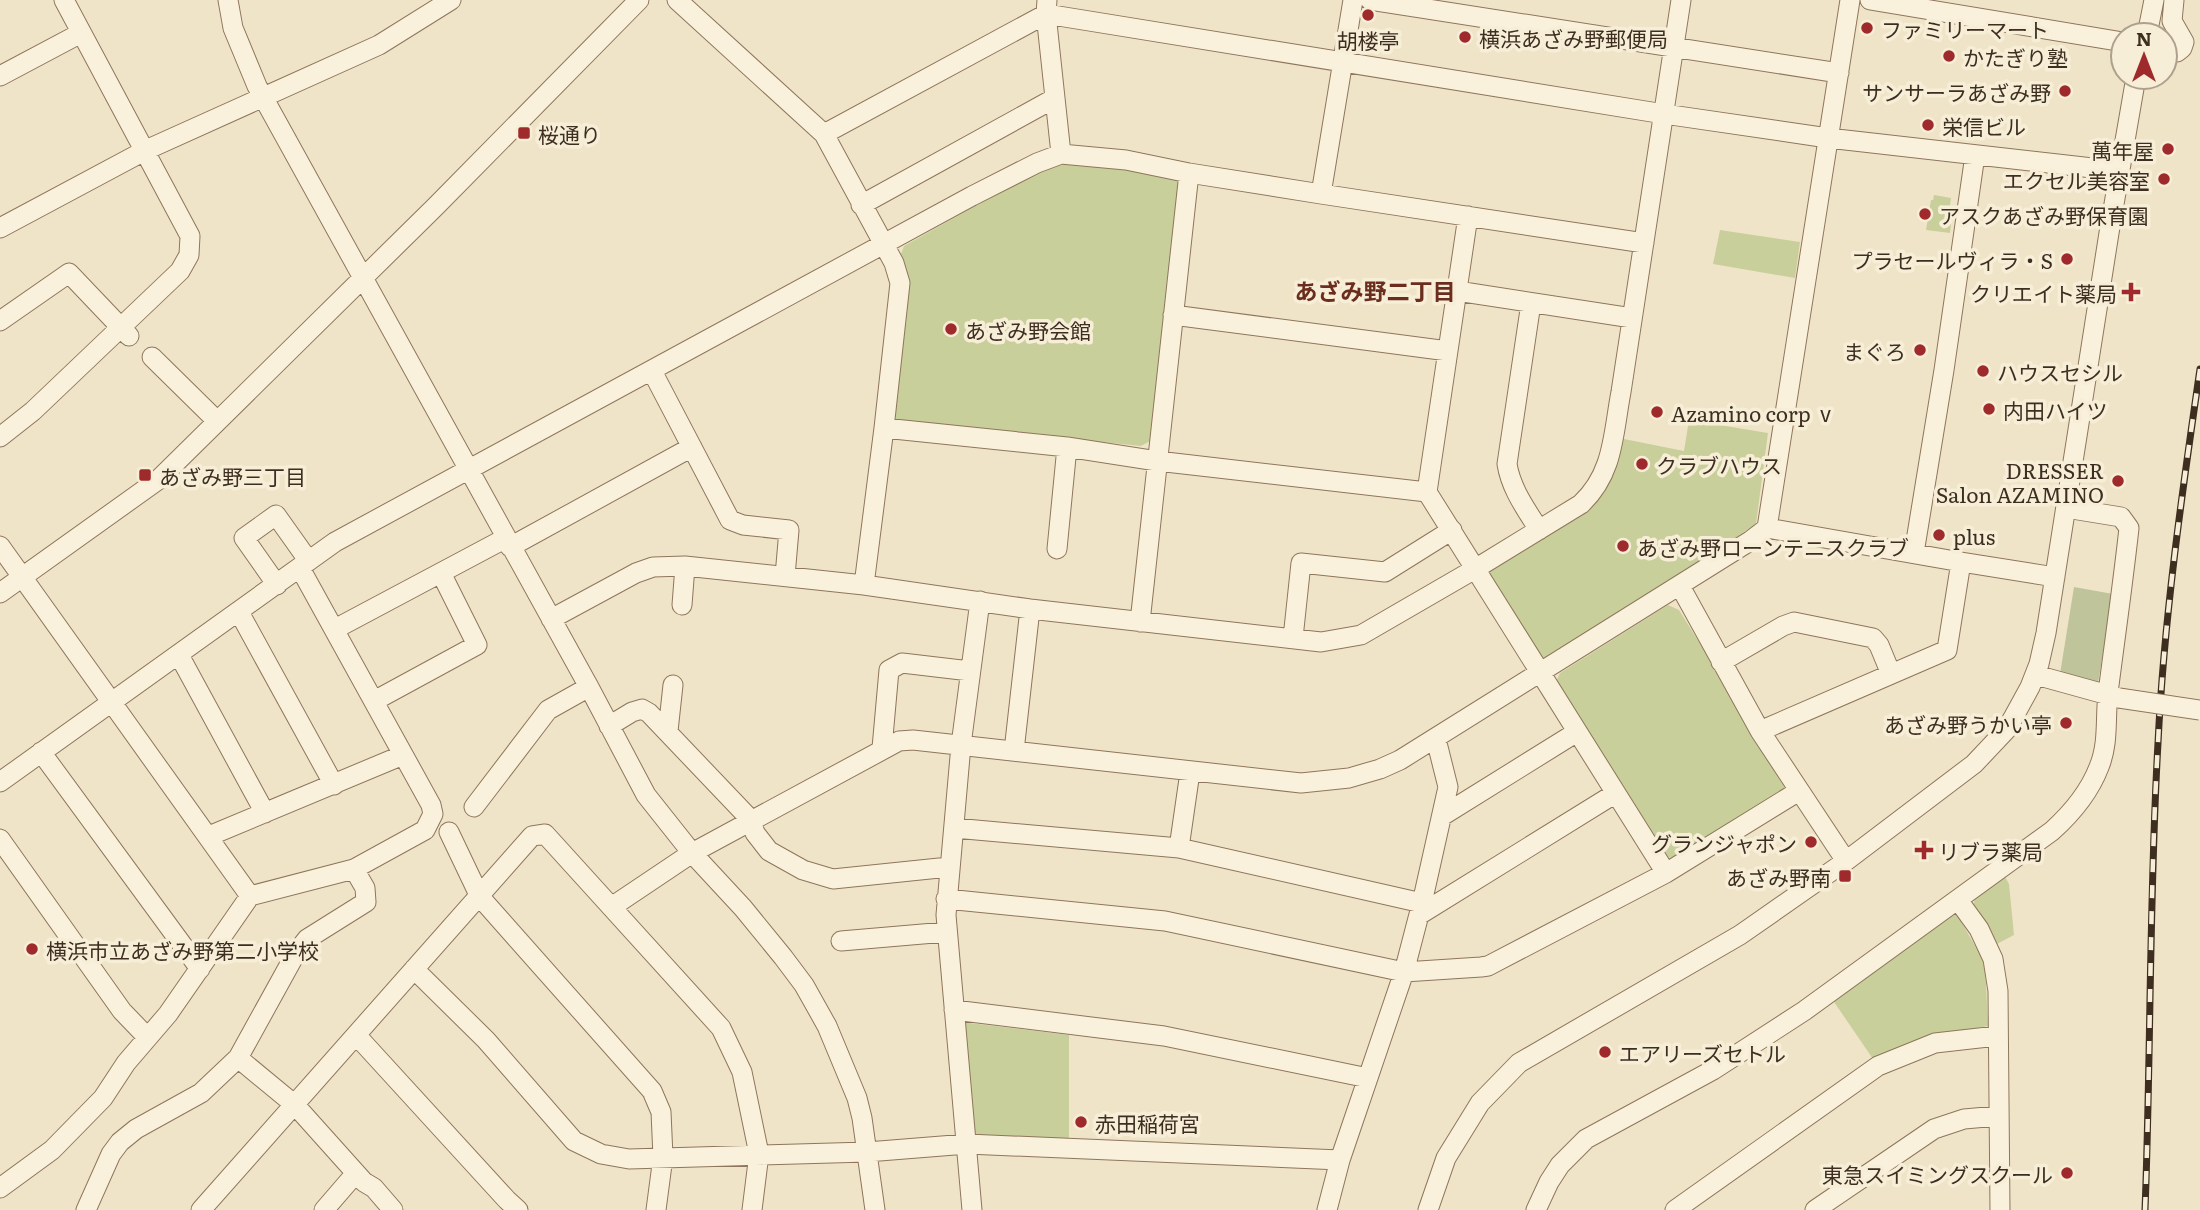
<svg xmlns="http://www.w3.org/2000/svg" width="2200" height="1210" font-family="Literata,'Noto Sans JP',serif">
	<style>
		.green { fill: #c9cf9b }
		.cemetery { fill: #bfc49a }
		.lines { fill: none; stroke-linecap: round; stroke-linejoin: round }
		.minor-casing { stroke: #8d765c; stroke-width: 21 }
		.minor { stroke: #faf1dc; stroke-width: 19 }
		.rail-casing { stroke: #3d2e20; stroke-width: 7 }
		.rail { stroke: #f7eed8; stroke-width: 4.5; stroke-dasharray: 13; stroke-linecap: butt }
		.minor-bridge-casing { stroke: #8d765c; stroke-width: 21; stroke-linecap: butt }
		.minor-bridge { stroke: #faf1dc; stroke-width: 19 }
		.poi-dot { fill: #9e2a2b; stroke: #f7eed8; stroke-width: 2.5 }
		.labels { text-anchor: middle; dominant-baseline: central; stroke-width: 7; stroke-linejoin: round; paint-order: stroke }
		.poi-label { font-size: 21px; fill: #3d2e20; stroke: #f7eed8; text-anchor: start }
		.neighbourhood-label { font-size: 23px; font-weight: bold; fill: #6b2e1e; stroke: #f7eed8 }
	</style>
	<rect width="100%" height="100%" fill="#f0e4c8"/>
	<path class="green" d="M1081,162L1173,175L1180,184L1152,440L1141,446L900,422L893,416L907,288L901,254L904,246L1033,174L1058,164Z
		M1934,195L1951,198L1948,220L1951,224L1950,233L1926,230L1931,200H1933Z
		M1720,230L1800,242L1795,278L1713,264Z
		M1689,420L1768,433L1756,524L1668,582L1541,660L1487,577L1488,567L1560,523L1619,438L1684,451Z
		M1668,605L1679,610L1785,780L1786,789L1678,857L1665,858L1555,684L1560,673Z
		M2004,875L2009,884L2014,935L1995,945L1973,907L1975,898Z
		M1955,911L1985,963L1988,1026L1936,1035L1873,1059L1832,999Z
		M961,1022L1069,1035V1142L976,1139Z"/>
	<path class="cemetery" d="M2074,587L2113,594L2098,683L2060,674Z"/>
	<g class="lines">
		<defs>
			<path id="minor" d="M228,0L233,28L257,86L589,687L646,795L692,853L743,908L783,957L804,985L827,1026L857,1098L862,1118L875,1210
				M677,0L824,134L894,263L900,283L884,428L864,585
				M1047,0L1046,14L1061,154L1126,160L1189,173L1321,194L1644,243
				M1370,0L1839,73
				M1870,0L2123,42
				M2147,35L2154,0
				M2165,50L2177,52L2182,48L2184,42L2172,21L2174,0
				M0,76L81,33
				M824,134L1046,14L1664,114L1828,138L2119,171
				M1321,194L1353,0
				M861,205L1055,98
				M0,228L146,150L379,45L451,0
				M1457,291L1632,318
				M1531,303L1507,464C1511,489 1526,509 1539,530
				M1173,315L1448,351
				M0,321L69,273L129,336
				M152,357L217,421
				M652,371L730,520L743,525L789,530L785,576
				M884,428L1067,447L1157,461L1427,492L1666,873
				M0,437L33,411L180,271L189,255L190,236L64,0
				M1427,492L1468,216
				M1767,528L1961,562L2055,577
				M0,546L250,896
				M510,547L692,447
				M1057,549L1067,447
				M1914,553L1944,370L1975,155
				M277,585L244,538L276,515L308,560
				M1680,586L1760,731L1846,861
				M0,593L158,480L436,206L639,0
				M682,605L685,566
				M239,612L334,785
				M551,619L636,573L653,567L685,566L864,585L1030,609L1321,642L1361,635L1475,569L1581,504C1614,473 1613,434 1621,392L1681,0
				M1140,622L1189,173
				M335,629L506,538
				M1293,638L1301,563L1385,572L1452,530
				M179,655L265,813
				M1721,662L1783,626L1794,622L1873,638L1879,645L1891,674
				M2036,675L2119,698
				M374,701L477,645L441,573
				M609,726L632,712L642,709L649,713L751,820L755,833L769,851L803,870L833,879L949,867
				M668,731L673,685
				M1760,731L1947,650L1961,562
				M882,748L889,670L902,663L970,671
				M1014,751L1030,609
				M41,752L200,969
				M0,782L335,542L972,196L1037,163L1061,154
				M474,807L548,710L589,687
				M1442,816L1577,732
				M954,828L1179,848L1422,903
				M449,832L480,897L652,1091L661,1112L663,1157L656,1210
				M209,836L403,755
				M0,839L122,1011L147,1037
				M1179,848L1190,772
				M354,869L365,888L366,902L307,939L296,953L238,1058L295,1105L364,1182L374,1188L393,1210
				M946,899L1165,921L1404,972L1481,967L1488,966L1666,873L1799,791
				M1958,900L1979,929L1993,959L1998,991L2000,1210
				M613,906L692,853L899,741L913,740L1301,783L1349,778L1380,769L1400,760L1750,541L1767,528L1850,0
				M1419,915L1616,793
				M841,941L946,932
				M414,969L486,1040L574,1141L601,1154L629,1159L867,1152L967,1144L1340,1160
				M954,1010L1164,1036L1368,1078
				M357,1036L507,1200L518,1210
				M0,1188L52,1150L103,1098L126,1063L168,1014L250,896L354,869L425,830L433,814L431,805L300,568
				M86,1210L111,1154L120,1142L136,1129L201,1093L238,1058
				M201,1210L532,836L545,834L721,1028L742,1072L759,1154L752,1210
				M324,1210L356,1173
				M972,1210L946,915L961,745L980,601
				M1327,1210L1340,1160L1404,972L1422,903L1448,787L1436,739
				M1428,1210L1446,1158L1480,1103L1519,1063L1740,935L1846,861L1974,764L2007,729L2030,687L2039,664L2046,633L2109,233L2136,77
				M1536,1210L1549,1182L1560,1165L1586,1139L1713,1070L1804,1011L2052,831C2072,813 2089,793 2099,767C2109,743 2105,718 2108,693C2115,638 2123,583 2129,528L2121,517L2066,508
				M1675,1210L1878,1066L1935,1043L1997,1036
				M1815,1210L1934,1129L1964,1119L1998,1116"/>
		</defs>
		<use href="#minor" class="minor-casing"/>
		<use href="#minor" class="minor"/>
		<defs>
			<path id="rail" d="M2145,1210C2151,1055 2149,899 2158,743C2164,618 2182,493 2200,369"/>
		</defs>
		<use href="#rail" class="rail-casing"/>
		<use href="#rail" class="rail"/>
		<defs>
			<path id="minor-bridge" d="M2119,698L2200,710"/>
		</defs>
		<use href="#minor-bridge" class="minor-bridge-casing"/>
		<use href="#minor-bridge" class="minor-bridge"/>
	</g>
	<g class="poi-dot">
		<circle cx="1368" cy="15" r="7"/>
		<circle cx="1867" cy="28" r="7"/>
		<circle cx="1465" cy="37" r="7"/>
		<circle cx="1949" cy="56" r="7"/>
		<circle cx="2065" cy="91" r="7"/>
		<circle cx="1928" cy="125" r="7"/>
		<rect x="517" y="126" width="14" height="14" rx="3.5"/>
		<circle cx="2168" cy="149" r="7"/>
		<circle cx="2164" cy="179" r="7"/>
		<circle cx="1925" cy="214" r="7"/>
		<circle cx="2067" cy="259" r="7"/>
		<path d="M2127.5 281.5h7v7h7v7h-7v7h-7v-7h-7v-7h7z"/>
		<circle cx="951" cy="329" r="7"/>
		<circle cx="1920" cy="350" r="7"/>
		<circle cx="1983" cy="371" r="7"/>
		<circle cx="1989" cy="409" r="7"/>
		<circle cx="1657" cy="412" r="7"/>
		<circle cx="1642" cy="464" r="7"/>
		<rect x="138" y="468" width="14" height="14" rx="3.5"/>
		<circle cx="2118" cy="481" r="7"/>
		<circle cx="1939" cy="535" r="7"/>
		<circle cx="1623" cy="546" r="7"/>
		<circle cx="2066" cy="723" r="7"/>
		<circle cx="1811" cy="842" r="7"/>
		<path d="M1920.5 839.5h7v7h7v7h-7v7h-7v-7h-7v-7h7z"/>
		<rect x="1838" y="869" width="14" height="14" rx="3.5"/>
		<circle cx="32" cy="949" r="7"/>
		<circle cx="1605" cy="1052" r="7"/>
		<circle cx="1081" cy="1122" r="7"/>
		<circle cx="2067" cy="1173" r="7"/>
	</g>
	<g class="labels">
		<g class="poi-label">
			<text x="1881" y="28">ファミリーマート</text>
			<text x="1479" y="37">横浜あざみ野郵便局</text>
			<text x="1368" y="39" text-anchor="middle">胡楼亭</text>
			<text x="1963" y="56">かたぎり塾</text>
			<text x="2051" y="91" text-anchor="end">サンサーラあざみ野</text>
			<text x="1942" y="125">栄信ビル</text>
			<text x="538" y="133">桜通り</text>
			<text x="2154" y="149" text-anchor="end">萬年屋</text>
			<text x="2150" y="179" text-anchor="end">エクセル美容室</text>
			<text x="1939" y="214">アスクあざみ野保育園</text>
			<text x="2053" y="259" text-anchor="end">プラセールヴィラ・S</text>
			<text x="2117" y="292" text-anchor="end">クリエイト薬局</text>
			<text x="965" y="329">あざみ野会館</text>
			<text x="1906" y="350" text-anchor="end">まぐろ</text>
			<text x="1997" y="371">ハウスセシル</text>
			<text x="2003" y="409">内田ハイツ</text>
			<text x="1671" y="412">Azamino corp ⅴ</text>
			<text x="1656" y="464">クラブハウス</text>
			<text x="2104" y="469" text-anchor="end">DRESSER<tspan x="2104" dy="24">Salon AZAMINO</tspan></text>
			<text x="159" y="475">あざみ野三丁目</text>
			<text x="1953" y="535">plus</text>
			<text x="1637" y="546">あざみ野ローンテニスクラブ</text>
			<text x="2052" y="723" text-anchor="end">あざみ野うかい亭</text>
			<text x="1797" y="842" text-anchor="end">グランジャポン</text>
			<text x="1938" y="850">リブラ薬局</text>
			<text x="1831" y="876" text-anchor="end">あざみ野南</text>
			<text x="46" y="949">横浜市立あざみ野第二小学校</text>
			<text x="1619" y="1052">エアリーズセトル</text>
			<text x="1095" y="1122">赤田稲荷宮</text>
			<text x="2053" y="1173" text-anchor="end">東急スイミングスクール</text>
		</g>
		<g class="neighbourhood-label">
			<text x="1375" y="290">あざみ野二丁目</text>
		</g>
	</g>
	<g transform="translate(2144 56)"><circle r="33" fill="#f7eed8" stroke="#ada18e" stroke-width="2"/>
	<path d="M0-5L12 26L0 18L-12 26Z" fill="#9e2a2b"/>
	<text y="-10" font-size="19" font-weight="bold" text-anchor="middle" fill="#3d2e20">N</text>
	</g>
</svg>
